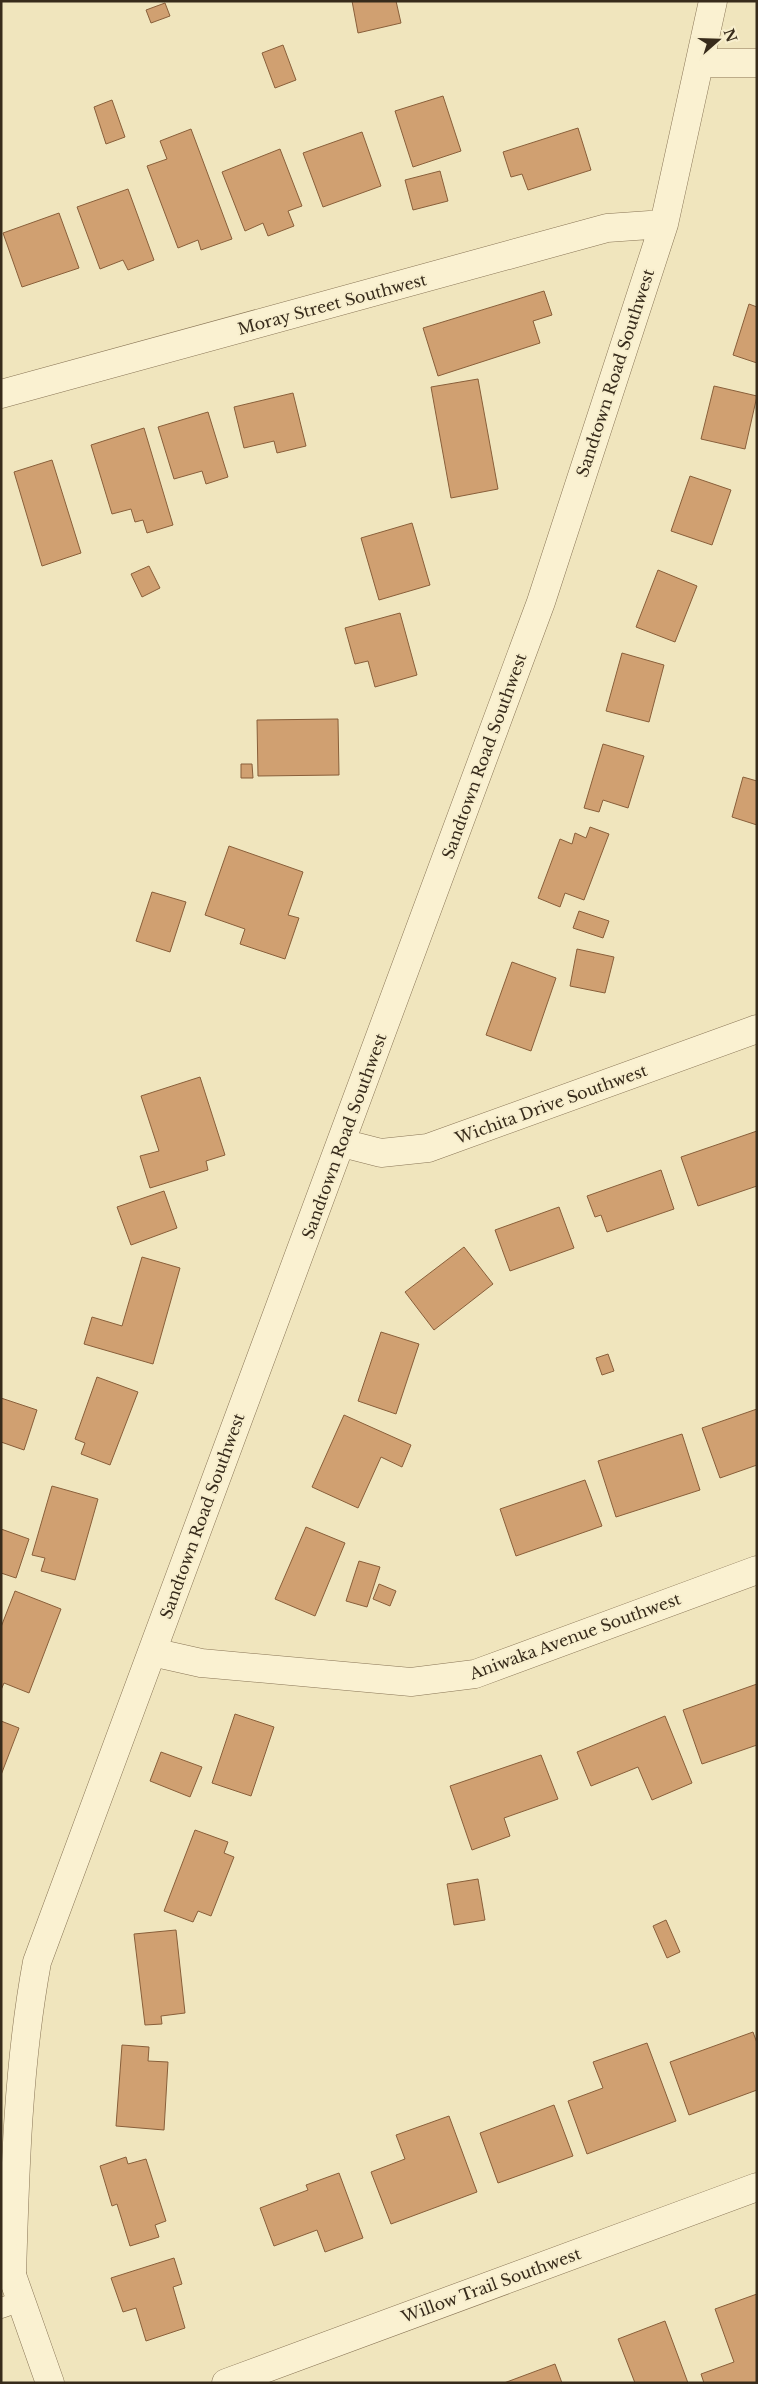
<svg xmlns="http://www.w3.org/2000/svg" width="758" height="2384" font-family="'Libre Baskerville',serif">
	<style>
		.building { fill: #d0a071; stroke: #895f3a }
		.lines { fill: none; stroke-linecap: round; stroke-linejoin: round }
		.service-casing { stroke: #897556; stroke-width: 21 }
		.minor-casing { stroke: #897556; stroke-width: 29 }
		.tertiary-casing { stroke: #897556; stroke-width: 29 }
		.service { stroke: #faf1d1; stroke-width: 20 }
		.minor { stroke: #faf1d1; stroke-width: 28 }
		.tertiary { stroke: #faf1d1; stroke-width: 28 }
		.labels { text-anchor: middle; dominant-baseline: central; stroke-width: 4; stroke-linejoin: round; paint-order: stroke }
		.street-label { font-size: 16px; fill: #372b1b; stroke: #f7eecd }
	</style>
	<rect width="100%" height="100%" fill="#f0e5bd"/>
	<path class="building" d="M352,1H396L401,23L358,33Z
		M165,3L170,16L151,23L146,10Z
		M283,45L296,80L275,88L262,53Z
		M443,96L461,151L413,167L395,111Z
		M112,100L125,137L106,144L94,107Z
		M578,128L591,170L528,190L522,174L511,177L503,152Z
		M191,129L232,239L201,250L198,240L178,248L147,166L167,159L160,141Z
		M362,132L381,186L323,207L303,153Z
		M280,149L302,206L288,211L294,226L268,236L263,223L245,231L222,172Z
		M440,171L448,201L413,210L405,180Z
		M128,189L154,260L128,270L123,260L100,269L77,207Z
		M59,213L79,268L22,287L3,233Z
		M544,291L552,315L533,321L540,343L438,376L423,328Z
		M749,304L757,307V363L733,355Z
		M478,379L498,489L451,498L431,387Z
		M714,386L757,396L745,449L701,439Z
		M293,393L306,446L277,453L274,441L244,448L234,407Z
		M208,412L228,477L206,484L202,471L174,479L158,427Z
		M144,428L173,525L147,533L143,520L135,522L131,509L112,514L91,445Z
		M52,460L81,553L42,566L14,472Z
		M690,476L731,490L712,545L671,531Z
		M412,523L430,585L379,600L361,538Z
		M149,566L160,588L142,597L131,574Z
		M658,570L697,586L675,642L636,627Z
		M400,613L417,675L375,687L368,661L355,664L345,628Z
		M622,653L664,665L649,722L606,711Z
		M338,719L339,775L258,776L257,720Z
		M603,744L644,756L628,808L603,800L599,812L584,808Z
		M241,764H252L253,778H241Z
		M743,777L757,781V825L732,817Z
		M590,827L609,834L584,900L565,893L560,907L538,898L560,839L572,844L575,833L586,838Z
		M229,846L303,872L288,915L299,918L285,959L240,944L245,929L205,915Z
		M152,892L186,902L170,952L136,941Z
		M579,911L609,921L603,938L573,928Z
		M577,949L614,957L605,993L570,986Z
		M512,962L556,978L531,1051L486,1035Z
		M200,1077L225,1155L206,1161L208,1170L150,1188L140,1156L159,1151L141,1096Z
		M757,1131V1186L698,1206L681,1157Z
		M661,1170L674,1209L607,1232L601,1215L595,1217L587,1196Z
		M164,1191L177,1228L131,1245L117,1207Z
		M559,1207L574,1248L510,1271L495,1230Z
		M464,1247L493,1284L434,1330L405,1292Z
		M142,1257L180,1268L153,1364L84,1344L92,1317L122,1326Z
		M381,1332L419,1344L396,1414L358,1401Z
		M608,1354L614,1371L602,1375L596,1358Z
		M97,1377L138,1392L110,1465L81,1454L85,1443L75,1439Z
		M1,1398L37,1410L24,1450L1,1442Z
		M757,1409V1465L720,1478L702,1428Z
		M344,1415L411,1445L402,1467L381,1457L358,1508L312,1487Z
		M682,1434L700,1490L616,1517L598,1461Z
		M585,1480L602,1526L516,1556L500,1509Z
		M52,1486L98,1499L75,1580L41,1571L45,1558L32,1555Z
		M306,1527L345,1543L315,1616L275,1599Z
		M1,1529L29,1539L16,1578L1,1573Z
		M359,1561L380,1567L367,1607L346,1601Z
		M379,1584L396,1591L390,1606L373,1599Z
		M15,1591L61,1609L29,1693L4,1683L1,1690V1627Z
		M757,1684V1745L702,1764L683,1710Z
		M235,1714L274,1727L251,1796L212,1783Z
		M665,1716L692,1783L652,1800L638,1767L591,1786L577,1752Z
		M1,1721L19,1728L1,1775Z
		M161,1752L202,1767L190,1797L150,1781Z
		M541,1755L558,1799L504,1818L510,1836L472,1850L450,1786Z
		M195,1830L228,1842L224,1853L234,1857L211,1916L198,1911L193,1922L164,1911Z
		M478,1879L485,1920L454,1925L447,1884Z
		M666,1920L680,1952L667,1958L653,1926Z
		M176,1930L185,2013L161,2016L162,2024L145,2025L134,1934Z
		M753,2032L757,2043V2090L689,2115L670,2062Z
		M647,2043L676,2121L587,2154L568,2101L603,2088L593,2062Z
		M122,2045L149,2047L148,2061L168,2062L164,2130L116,2126Z
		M554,2105L573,2156L498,2183L480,2133Z
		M449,2116L477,2192L391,2224L371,2172L405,2159L396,2135Z
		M126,2157L128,2164L146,2159L166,2221L155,2225L159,2237L130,2246L117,2204L112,2206L100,2166Z
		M339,2173L363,2238L325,2252L317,2230L274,2246L260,2208L308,2190L306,2185Z
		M174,2258L182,2284L173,2287L185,2328L146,2341L136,2308L123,2312L111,2278Z
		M757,2294V2383H704L701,2374L734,2362L715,2309Z
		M665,2321L688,2383H635L618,2339Z
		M555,2364L562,2383H504Z"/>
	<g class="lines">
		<defs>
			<path id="service" d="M1,2308L21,2301"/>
			<path id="minor" d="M701,63H757
				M1,394L607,228L664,224
				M342,1143L381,1153L428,1148L757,1029
				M152,1652L201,1663L411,1682L475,1674L757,1570
				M12,2275C15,2170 18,2065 37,1962L541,602L664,224L713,1
				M226,2383L757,2187"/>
			<path id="tertiary" d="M1,2244L50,2383"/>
		</defs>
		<use href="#service" class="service-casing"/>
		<use href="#minor" class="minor-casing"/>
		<use href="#tertiary" class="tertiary-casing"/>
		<use href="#service" class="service"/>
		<use href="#minor" class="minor"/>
		<use href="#tertiary" class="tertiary"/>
	</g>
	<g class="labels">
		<g class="street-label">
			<text transform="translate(332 304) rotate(-15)">Moray Street Southwest</text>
			<text transform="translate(615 373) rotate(-72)">Sandtown Road Southwest</text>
			<text transform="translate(484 756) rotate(-70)">Sandtown Road Southwest</text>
			<text transform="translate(551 1104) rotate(-20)">Wichita Drive Southwest</text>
			<text transform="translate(344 1136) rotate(-70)">Sandtown Road Southwest</text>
			<text transform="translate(202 1516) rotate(-70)">Sandtown Road Southwest</text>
			<text transform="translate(575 1636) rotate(-20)">Aniwaka Avenue Southwest</text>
			<text transform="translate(491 2285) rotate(-20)">Willow Trail Southwest</text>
		</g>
	</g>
	<rect width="758" height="2384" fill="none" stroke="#372b1b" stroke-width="5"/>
	<g transform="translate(718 40) rotate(70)" stroke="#f7eecd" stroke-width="4" paint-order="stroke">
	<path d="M0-4L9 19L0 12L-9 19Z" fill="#372b1b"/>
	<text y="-8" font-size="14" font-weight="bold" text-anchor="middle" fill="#372b1b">N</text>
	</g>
</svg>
